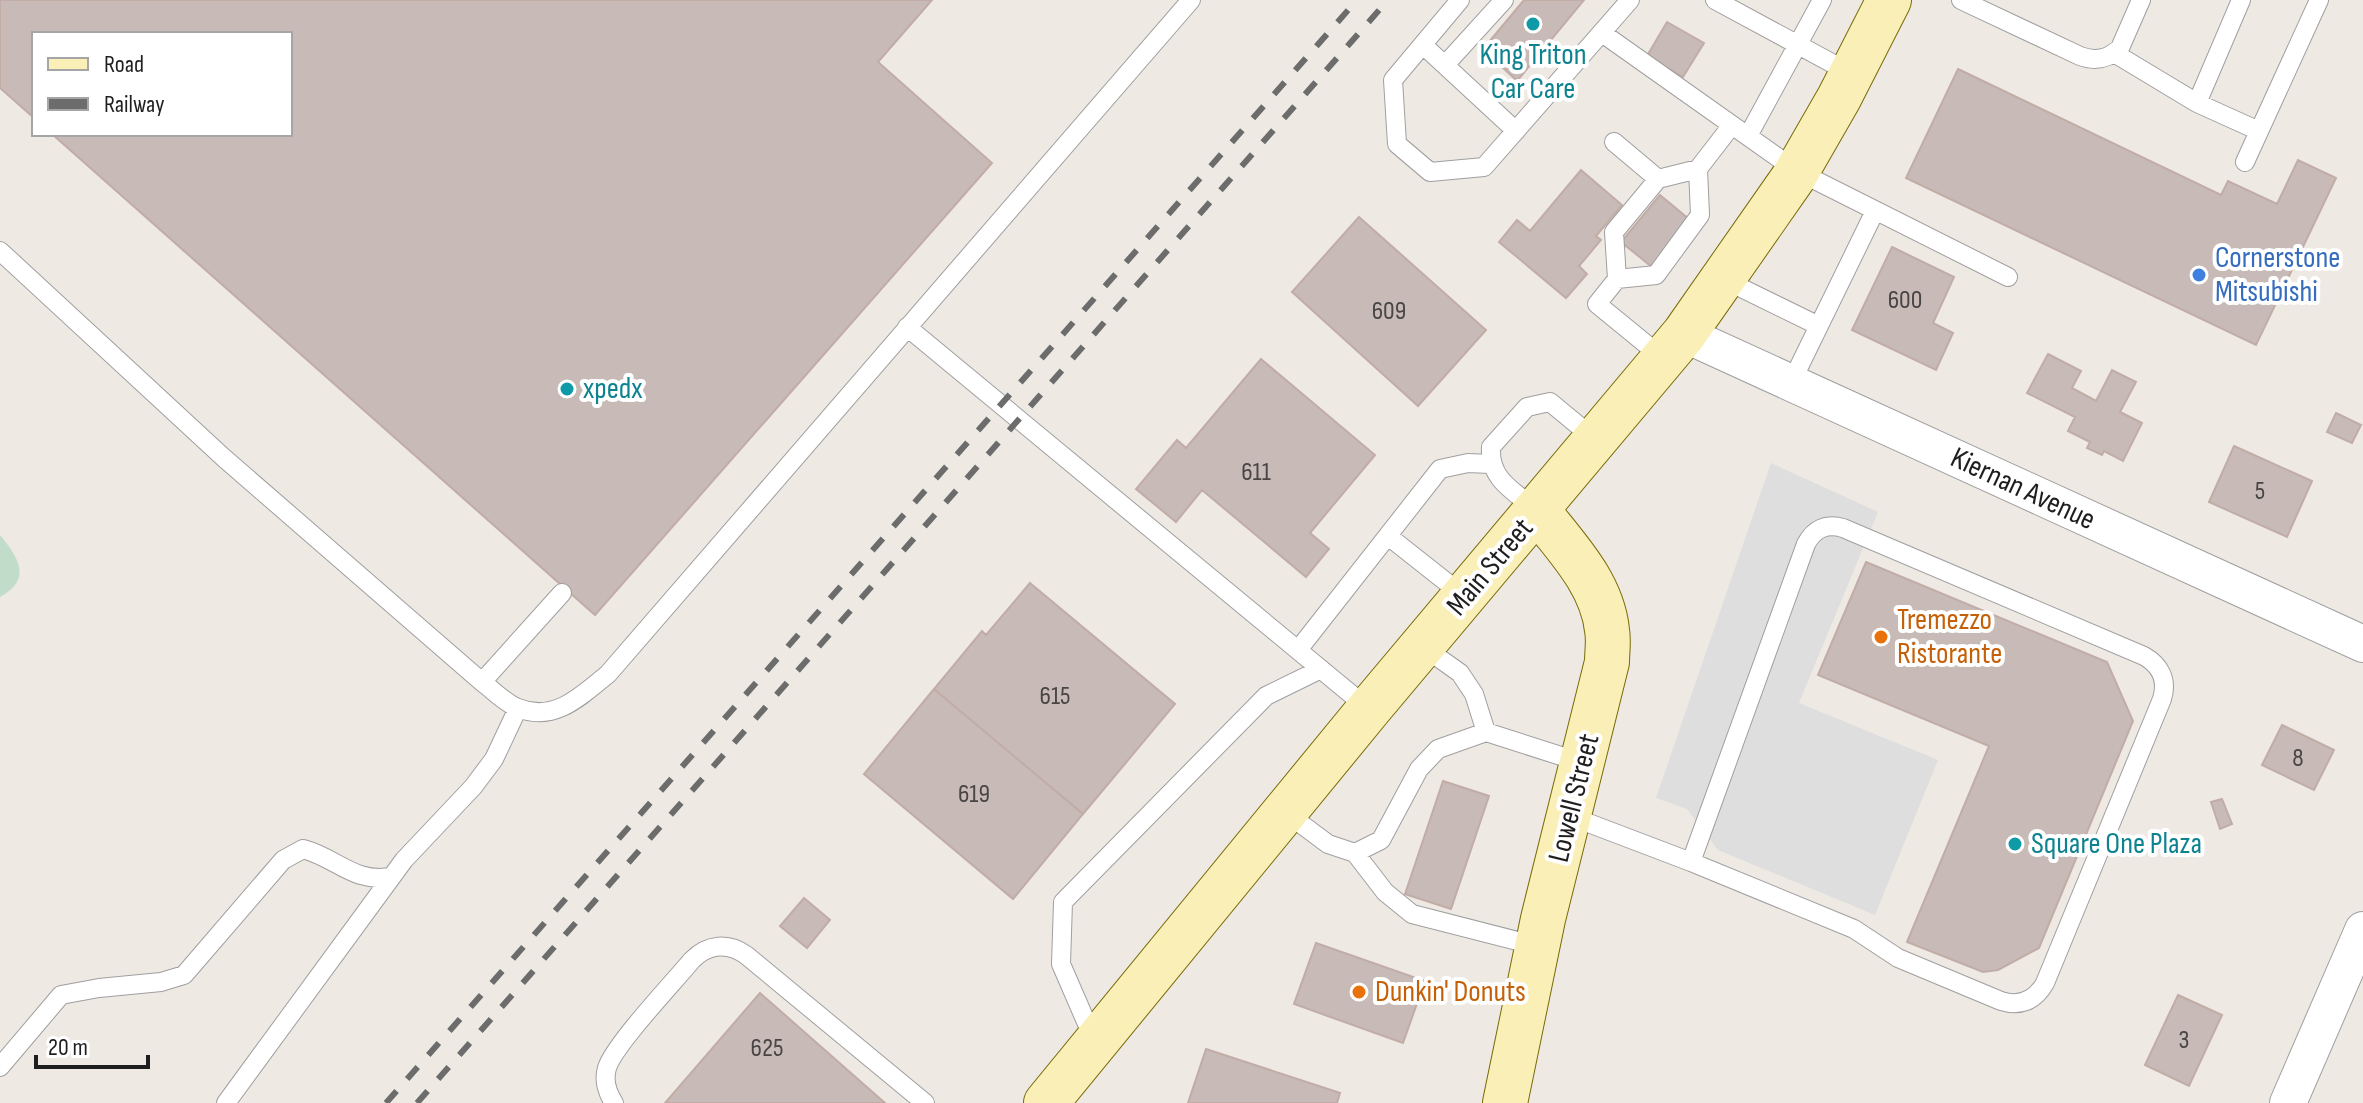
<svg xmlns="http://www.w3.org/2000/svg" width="2363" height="1103" font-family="'Sofia Sans Condensed',sans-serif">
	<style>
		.wetland { fill: #c1ddca }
		.parking { fill: #dedede }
		.building { fill: #c7bab7; stroke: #c1aca6; stroke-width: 2 }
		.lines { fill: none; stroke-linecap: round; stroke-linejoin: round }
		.service-casing { stroke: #9f9f9f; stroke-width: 20 }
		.minor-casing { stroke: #9f9f9f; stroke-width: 38 }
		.secondary-casing { stroke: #766b04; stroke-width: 46 }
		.service { stroke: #fff; stroke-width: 18 }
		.minor { stroke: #fff; stroke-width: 36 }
		.secondary { stroke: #faefb7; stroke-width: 44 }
		.rail { stroke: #6c6c6c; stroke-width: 6; stroke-dasharray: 16 16; stroke-linecap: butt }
		.culture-dot { fill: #0f9aa8; stroke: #fff; stroke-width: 3 }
		.shop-dot { fill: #3f7fe0; stroke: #fff; stroke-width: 3 }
		.food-dot { fill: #e8710a; stroke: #fff; stroke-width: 3 }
		.labels { text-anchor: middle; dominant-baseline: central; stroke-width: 8; stroke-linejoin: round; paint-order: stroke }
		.number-label { font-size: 26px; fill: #484544 }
		.culture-label { font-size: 30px; fill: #0d838f; stroke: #fff; text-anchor: start }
		.shop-label { font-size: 30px; fill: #366cbe; stroke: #fff; text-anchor: start }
		.street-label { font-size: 30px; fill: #1e1e1e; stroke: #fff }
		.food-label { font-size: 30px; fill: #c56008; stroke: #fff; text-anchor: start }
	</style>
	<rect width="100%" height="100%" fill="#efe9e4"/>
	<path class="wetland" d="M0,535C18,557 33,579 0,597Z"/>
	<path class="parking" d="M1771,463L1878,512L1799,703L1938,760L1875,915L1718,850L1687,809L1656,798Z"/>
	<path class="building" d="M0,0H932L878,62L992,163L595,615L52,134H290V34H34V118L0,88Z
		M1524,0H1584L1517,81L1483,49Z
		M1667,22L1704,43L1683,77L1647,56Z
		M1958,69L2221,195L2228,181L2277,204L2298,160L2336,178L2256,345L1906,178Z
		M1581,170L1622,205L1596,236L1601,240L1579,266L1587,274L1566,298L1499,242L1517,220L1530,231Z
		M1660,195L1690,220L1652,267L1621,242Z
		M1359,217L1486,330L1418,406L1292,292Z
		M1892,247L1954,277L1933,323L1953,333L1936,370L1852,330Z
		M2048,354L2081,371L2072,388L2096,401L2112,370L2136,382L2120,412L2142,423L2123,461L2104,451L2102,455L2087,448L2090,442L2068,431L2075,417L2027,393Z
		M1261,359L1375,455L1310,533L1329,549L1306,577L1202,490L1176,522L1136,489L1177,440L1186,448Z
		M2336,413L2361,425L2352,443L2327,432Z
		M2234,446L2312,481L2287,537L2209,502Z
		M1866,562L2107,662L2133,721L2039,948L1998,970L1983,972L1907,942L1989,746L1818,675Z
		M1030,583L1175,704L1083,814L934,689L982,631L986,635Z
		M934,689L1083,814L1013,899L864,774Z
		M2282,725L2334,750L2314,790L2262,765Z
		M1443,781L1489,796L1451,909L1405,894Z
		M2222,799L2232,824L2220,829L2211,802Z
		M804,898L830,920L807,948L780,926Z
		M1316,943L1425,981L1403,1043L1294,1004Z
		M760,993L885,1103H665Z
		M2178,995L2222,1015L2189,1086L2145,1065Z
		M1206,1049L1340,1093L1337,1103H1188Z"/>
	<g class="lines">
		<defs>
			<path id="service" d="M1460,0L1393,80L1397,144L1430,172L1484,167L1630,0
				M1715,0L1852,74
				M1961,0L2080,56C2096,62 2108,59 2120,48L2141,0
				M2241,0L2197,103L2259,131
				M1602,33L1797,171L2008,277
				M1423,45L1516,131
				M2114,53L2197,103
				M1445,65L1504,0
				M1748,136L1822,0
				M1614,142L1658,179
				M2245,162L2319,0
				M1698,169L1700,215L1656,275L1617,279L1614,232L1658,179L1698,169L1732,125
				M0,251L224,458L482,682C493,690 505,703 518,708C555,723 582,695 608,674L1191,0
				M1617,279L1597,304L1663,358
				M1723,279L1819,326
				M907,327L1369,709
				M1791,383L1875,211
				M1537,510C1514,491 1489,480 1491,447L1527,407L1550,402L1596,440
				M1388,536L1464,596
				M1422,646L1460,673L1474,694L1486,732
				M1298,650L1440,469L1468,463L1490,464
				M482,682L562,593
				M1285,812L1328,844L1355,853L1381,840L1419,769L1438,749L1486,732L1583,763
				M1570,816L1691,862L1854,929L1898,958L2001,1001C2020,1007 2035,1001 2045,983L2162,699C2168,680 2160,665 2144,656L1843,528C1826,523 1814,529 1806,544L1691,862
				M1355,853L1385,892L1412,914L1537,946
				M1094,1040L1061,964L1063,902L1266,696L1321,669
				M0,1067L61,995L99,988L161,982L184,975L283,860L303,849C337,858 353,883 391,877
				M226,1103L404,860L473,787L494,759L518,708
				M614,1103C607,1092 603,1081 607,1068C614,1045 674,982 692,960C708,944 728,942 746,955L925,1103"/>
			<path id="minor" d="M1684,334L2363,644
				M2288,1103L2363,930"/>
			<path id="secondary" d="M1046,1103L1369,709L1684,334L1793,178L1839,98L1889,0
				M1505,1103L1543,919L1607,662C1607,652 1609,641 1607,630C1602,583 1566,547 1538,511"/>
		</defs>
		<use href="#service" class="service-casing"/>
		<use href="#minor" class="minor-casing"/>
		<use href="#secondary" class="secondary-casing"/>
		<use href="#service" class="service"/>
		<use href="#minor" class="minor"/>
		<use href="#secondary" class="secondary"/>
		<path class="rail" d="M386,1103L1357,0
			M417,1103L1388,0"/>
	</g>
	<g class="culture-dot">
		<circle cx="1533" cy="24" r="8"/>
		<circle cx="567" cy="389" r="8"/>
		<circle cx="2015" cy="844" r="8"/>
	</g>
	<circle class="shop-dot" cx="2199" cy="275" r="8"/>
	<g class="food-dot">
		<circle cx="1881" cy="637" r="8"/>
		<circle cx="1359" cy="992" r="8"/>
	</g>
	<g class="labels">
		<g class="number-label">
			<text x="1905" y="300">600</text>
			<text x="1389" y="311">609</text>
			<text x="1256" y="472">611</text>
			<text x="2260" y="491">5</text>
			<text x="1055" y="696">615</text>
			<text x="2298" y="758">8</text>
			<text x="974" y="794">619</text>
			<text x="2184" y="1040">3</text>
			<text x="767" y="1048">625</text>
		</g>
		<g class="culture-label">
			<text x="1533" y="55" text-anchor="middle">King Triton<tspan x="1533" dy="34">Car Care</tspan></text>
			<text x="583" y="389">xpedx</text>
			<text x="2031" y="844">Square One Plaza</text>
		</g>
		<g class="shop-label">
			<text x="2215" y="258">Cornerstone<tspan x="2215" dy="34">Mitsubishi</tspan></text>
		</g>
		<g class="street-label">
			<text transform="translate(2023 489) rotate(25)">Kiernan Avenue</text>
			<text transform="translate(1490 567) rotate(-50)">Main Street</text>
			<text transform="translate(1574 798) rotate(-76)">Lowell Street</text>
		</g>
		<g class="food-label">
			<text x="1897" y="620">Tremezzo<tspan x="1897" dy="34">Ristorante</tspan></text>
			<text x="1375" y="992">Dunkin' Donuts</text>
		</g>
	</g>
	<rect x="32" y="32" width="260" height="104" fill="#ffffff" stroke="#a5a5a5" stroke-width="2"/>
	<rect x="48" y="58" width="40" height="12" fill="#faefb7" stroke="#a5a5a5" stroke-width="2"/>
	<text x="104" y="72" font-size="24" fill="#1e1e1e">Road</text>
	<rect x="48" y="98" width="40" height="12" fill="#6c6c6c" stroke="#a5a5a5" stroke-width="2"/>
	<text x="104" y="112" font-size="24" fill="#1e1e1e">Railway</text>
	<path d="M36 1055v12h112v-12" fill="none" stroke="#1e1e1e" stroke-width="4"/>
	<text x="48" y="1055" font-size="24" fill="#1e1e1e" stroke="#ffffff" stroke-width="6" paint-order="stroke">20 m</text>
</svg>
